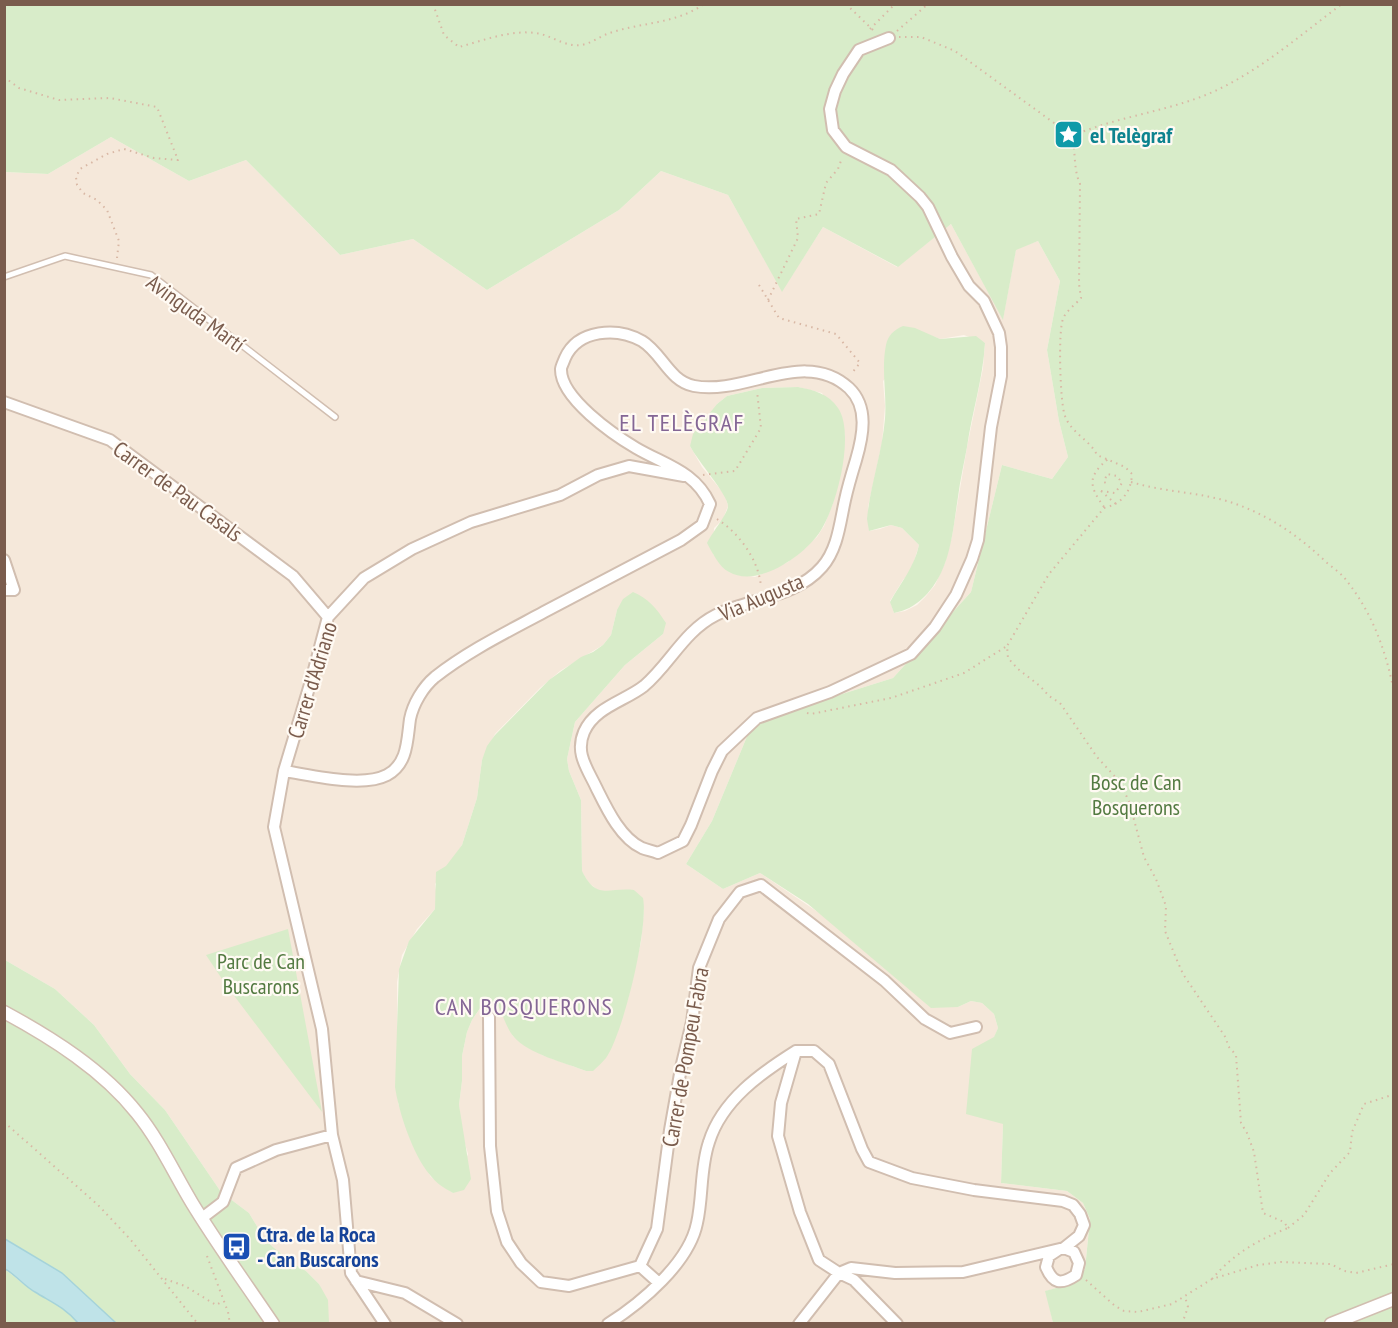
<svg xmlns="http://www.w3.org/2000/svg" width="1398" height="1328" font-family="'PT Sans Narrow',sans-serif">
	<style>
		.residential { fill: #f5e8da; fill-rule: evenodd }
		.green { fill: #d8ecc9 }
		.water { fill: #bfe3e8; stroke: #a5d3da; stroke-width: 1.5 }
		.lines { fill: none; stroke-linecap: round; stroke-linejoin: round }
		.service-casing { stroke: #d1beb0; stroke-width: 8 }
		.minor-casing { stroke: #d1beb0; stroke-width: 14 }
		.tertiary-casing { stroke: #d1beb0; stroke-width: 15 }
		.path { stroke: #d9b8a5; stroke-width: 2; stroke-dasharray: 1.5 4.5; stroke-linecap: butt }
		.service { stroke: #fff; stroke-width: 5 }
		.minor { stroke: #fff; stroke-width: 10 }
		.tertiary { stroke: #fff; stroke-width: 12 }
		.labels { text-anchor: middle; dominant-baseline: central; stroke-width: 4.5; stroke-linejoin: round; paint-order: stroke }
		.culture-label { font-size: 22px; font-weight: bold; fill: #0d838f; stroke: #fffaf3; text-anchor: start }
		.street-label { font-size: 22px; fill: #7a5c4d; stroke: #fffaf3 }
		.park-label { font-size: 22px; fill: #537a41; stroke: #fffaf3 }
		.transit-label { font-size: 22px; font-weight: bold; fill: #164399; stroke: #fffaf3; text-anchor: start }
		.neighbourhood-label { font-size: 24px; letter-spacing: 1.5px; fill: #846695; stroke: #fffaf3 }
	</style>
	<rect width="100%" height="100%" fill="#fdf6ec"/>
	<path class="residential" d="M111,137L189,181L246,160L340,255L413,239L487,290L619,210L661,171L728,195L782,291L823,227L897,267L951,224L1003,319L1016,249L1038,241L1060,281L1047,350L1059,421L1068,457L1052,479L1002,465L971,592L893,678L753,722L712,821L686,864L723,889L760,873L958,1007L971,1001L982,1003L994,1014L998,1028L994,1038L980,1047L1003,1124L1001,1183L1067,1191L1083,1203L1090,1219L1085,1268L1075,1283L1046,1291L1053,1323H329L327,1319L328,1306L319,1284L306,1271L294,1264L273,1247L264,1238L249,1213L221,1192L165,1110L130,1074L94,1025L55,989L5,960L4,172L48,174ZM927,334L940,339L964,335L985,343L983,368L967,447L952,536L945,563L935,585L926,596L917,605L905,611L894,613L890,601L903,580L911,571L919,545L902,528L891,525L880,529L869,531L868,507L882,443L885,406L883,381ZM798,387L822,393L845,434L841,468L833,503L824,526L817,537L788,562L755,577L729,572L713,554L714,528L723,519L728,506L725,495L702,467L690,446L717,404L727,396L762,388ZM617,610L663,634L625,665L575,722L567,759L569,771L581,800L582,872L589,883L599,891L605,892L634,890L644,910L641,942L628,999L606,1057L592,1071H586L542,1055L513,1036L497,1004L486,1000L472,1020L467,1032L462,1056V1081L459,1105L461,1130L468,1154L453,1193L431,1177L418,1155L398,1103L397,982L402,955L417,929L435,909L437,897L435,884L462,845L477,798L482,760L495,734L540,688L560,671L603,645L611,635Z"/>
	<path class="green" d="M4,5H1393V1323H1053L1045,1291L1075,1283L1085,1269L1090,1219L1083,1203L1067,1191L1001,1183L1003,1124L966,1114L972,1049L994,1037L998,1028L994,1014L982,1003L971,1001L958,1007L931,1008L808,904L760,873L723,889L686,864L712,821L753,722L893,678L971,592L1002,465L1052,479L1068,457L1059,421L1047,350L1060,281L1038,241L1016,250L1003,320L951,224L898,267L823,227L782,292L728,195L661,171L619,210L487,290L413,239L340,255L246,160L189,181L111,137L48,174L5,172Z
		M903,326L915,328L940,339L976,336L985,343C983,379 972,412 967,447C964,464 960,480 958,497C954,522 952,550 941,573C931,593 916,609 894,613L890,602C901,582 914,568 919,545L902,528L891,525L869,531L867,519C870,486 882,453 885,419C887,394 881,370 886,345C888,335 894,330 903,326Z
		M798,387C814,390 829,394 838,408C856,434 836,512 817,536C801,557 757,588 729,572C719,567 712,552 707,543C712,533 728,513 728,506C728,495 697,460 690,446L693,434L717,404L727,396L762,388Z
		M633,592C648,598 657,609 666,623L663,634L625,665L575,722L567,759L569,771L581,800L582,871C597,901 608,887 634,890L643,898C649,927 623,1034 606,1058C602,1063 597,1067 593,1071H586C566,1063 528,1054 514,1037C506,1028 503,1014 497,1004L485,1001L472,1020L467,1032L462,1056V1081L459,1105L471,1179L464,1190L453,1193C444,1188 436,1183 430,1175C413,1155 399,1113 395,1087L399,969L409,941L435,909L436,872L446,866L462,845L477,798L482,760L487,746L495,735L549,680L581,657L593,652L603,645L611,635L617,610L623,599Z
		M288,929L322,1112L226,985L206,955Z
		M5,960L55,989L94,1025L130,1074L165,1110L221,1192L249,1213L264,1238L273,1247L294,1264L306,1271L319,1284L328,1300L329,1323H116L62,1273L5,1239Z
		M4,1269C15,1276 24,1286 35,1292C53,1302 64,1307 78,1323H5Z"/>
	<path class="water" d="M5,1239L62,1273L116,1323H78C64,1307 53,1303 35,1292C24,1286 16,1275 5,1269Z"/>
	<g class="lines">
		<defs>
			<path id="service" d="M4,277L65,256L151,275L335,417"/>
			<path id="minor" d="M4,402L110,440L293,576L328,617
				M4,560L14,590H4
				M284,771C311,775 362,788 387,775C408,764 407,740 410,719C413,704 423,687 435,677C468,651 507,632 544,612C590,588 635,564 681,540L702,525L710,504C695,471 665,465 636,448C614,435 560,398 561,369C561,367 564,361 565,358C578,329 617,327 642,341C662,353 669,381 694,386C745,396 805,347 849,388C869,407 863,436 856,460C852,473 848,486 845,500C840,522 838,549 822,567C795,598 750,598 716,615C684,631 670,664 644,686C625,701 595,707 584,732C575,753 587,768 596,787C606,807 620,838 642,848C647,850 653,851 658,853L683,841L691,825L712,771L722,751L757,718L830,692L911,654L935,627L956,595L972,559L978,540L991,427L1001,376V347L999,333L984,301L969,286L952,257L928,207L920,197L891,170L846,147L833,130L830,109L835,91L843,74L859,50L889,38
				M489,1017L490,1146L497,1211L507,1242L521,1263L541,1282L569,1286L640,1266L659,1283
				M796,1051H814L829,1064L862,1149L869,1162L912,1178L974,1190L1063,1201L1073,1205L1080,1214L1084,1225L1079,1236L1064,1248L963,1272L895,1273L851,1268L839,1273L799,1324
				M796,1051L781,1103L778,1136L800,1212L819,1260L839,1273L854,1280L897,1324
				M202,1218L223,1202L236,1168L276,1150L332,1135
				M1058,1250L1049,1256L1046,1267C1053,1284 1061,1285 1076,1275L1079,1263L1074,1252L1064,1248
				M640,1266L657,1229L670,1130L681,1068L692,1022L699,968L719,919L740,892L761,885L885,981L925,1019L950,1033L976,1027
				M356,1281L405,1293L457,1324
				M385,1324L351,1273L343,1180L332,1135L322,1029L274,827L284,771L311,681L328,617L364,578L412,549L471,522L560,495L598,475L629,466L684,476
				M608,1324C641,1303 689,1263 697,1223C703,1197 700,1168 709,1142C722,1100 761,1073 796,1051"/>
			<path id="tertiary" d="M4,1012C52,1038 103,1070 137,1113C159,1140 174,1173 192,1203C217,1244 246,1284 273,1324
				M1331,1324L1394,1299"/>
		</defs>
		<use href="#service" class="service-casing"/>
		<use href="#minor" class="minor-casing"/>
		<use href="#tertiary" class="tertiary-casing"/>
		<path class="path" d="M433,4L444,35L459,47C485,40 515,28 541,34C555,38 567,47 581,45C590,44 599,37 607,34C639,22 674,25 704,4
			M846,4L874,31
			M870,29L895,4
			M897,31L928,4
			M899,37H921L955,51L1072,136C1111,119 1155,113 1195,99C1250,80 1296,38 1342,4
			M4,77L19,88L59,100L110,98L157,107L178,160L154,158L124,149L107,154L80,169L76,177L77,185L83,193L97,200L107,210L119,241L117,258
			M1072,136C1076,152 1073,168 1080,184L1079,284L1081,298C1076,304 1065,312 1063,319C1058,330 1060,404 1065,416C1071,433 1090,440 1097,455L1125,467L1132,474C1131,493 1121,504 1104,508L1049,574L1007,646L1008,658L1018,669L1040,686L1049,696L1060,703L1097,757L1118,780L1129,801L1144,857L1156,879L1166,906L1165,931L1176,958L1183,974L1226,1038L1228,1046L1236,1055L1241,1123L1247,1133L1254,1152L1263,1213L1284,1222L1288,1228C1258,1240 1233,1254 1212,1279
			M759,285L779,318L836,334L860,363L851,374
			M768,300L798,238L796,219L819,214L826,183L838,169L842,158
			M703,475L735,471L761,428L757,391
			M1131,482C1164,492 1198,492 1230,502C1267,514 1298,535 1326,562C1333,568 1341,573 1346,580C1372,612 1387,653 1394,693
			M1101,491L1115,493L1122,483L1117,476L1107,474L1104,482L1106,483
			M1101,491L1117,505
			M1104,507C1089,486 1087,477 1108,459
			M717,519C739,533 759,560 761,587
			M807,713L811,714L891,698L964,673L1007,646
			M4,1122L98,1205L130,1239L198,1324
			M1288,1228L1304,1215L1330,1173L1350,1152L1352,1132L1364,1104L1392,1095L1394,1096
			M207,1256L228,1312L230,1324
			M165,1279L185,1286L216,1305L223,1301
			M1086,1280L1115,1306L1124,1311L1138,1312L1172,1304L1212,1279L1258,1265L1281,1262L1331,1264L1344,1271L1356,1273L1394,1264
			M1182,1324L1188,1307L1185,1297"/>
		<use href="#service" class="service"/>
		<use href="#minor" class="minor"/>
		<use href="#tertiary" class="tertiary"/>
	</g>
	<defs>
		<symbol id="sight-square" viewBox="-11 -11 22 22"><rect x="-9" y="-9" width="18" height="18" rx="4" fill="#0f9aa8" stroke="#fffaf3"/><path d="M0-6L1.8-2.2L6-1.7L2.9 1.2L3.7 5.4L0 3.3L-3.7 5.4L-2.9 1.2L-6-1.7L-1.8-2.2Z" fill="#fff"/></symbol>
		<symbol id="bus-square" viewBox="-11 -11 22 22"><rect x="-9" y="-9" width="18" height="18" rx="4" fill="#1a4fb4" stroke="#fffaf3"/><path d="M-5-6H5V4H4V6H2V4H-2V6H-4V4H-5ZM-3.5-4V0h7V-4ZM-3.5 1.2v1.5H-2V1.2ZM2 1.2v1.5H3.5V1.2Z" fill="#fff"/></symbol>
	</defs>
	<g fill-rule="evenodd">
		<use href="#sight-square" x="1052" y="118" width="33" height="33"/>
		<use href="#bus-square" x="220" y="1230" width="33" height="33"/>
	</g>
	<g class="labels">
		<g class="culture-label">
			<text x="1090" y="135">el Telègraf</text>
		</g>
		<g class="street-label">
			<text transform="translate(196 313) rotate(36)">Avinguda Martí</text>
			<text transform="translate(178 491) rotate(36)">Carrer de Pau Casals</text>
			<text transform="translate(761 597) rotate(-23)">Via Augusta</text>
			<text transform="translate(312 680) rotate(-73)">Carrer d'Adriano</text>
			<text transform="translate(685 1057) rotate(-80)">Carrer de Pompeu Fabra</text>
		</g>
		<g class="park-label">
			<text x="1136" y="782">Bosc de Can<tspan x="1136" dy="25">Bosquerons</tspan></text>
			<text x="261" y="961">Parc de Can<tspan x="261" dy="25">Buscarons</tspan></text>
		</g>
		<g class="transit-label">
			<text x="257" y="1234">Ctra. de la Roca<tspan x="257" dy="25">- Can Buscarons</tspan></text>
		</g>
		<g class="neighbourhood-label">
			<text x="682" y="422">EL TELÈGRAF</text>
			<text x="524" y="1006">CAN BOSQUERONS</text>
		</g>
	</g>
	<rect width="1398" height="1328" fill="none" stroke="#7a5c4d" stroke-width="12"/>
</svg>
